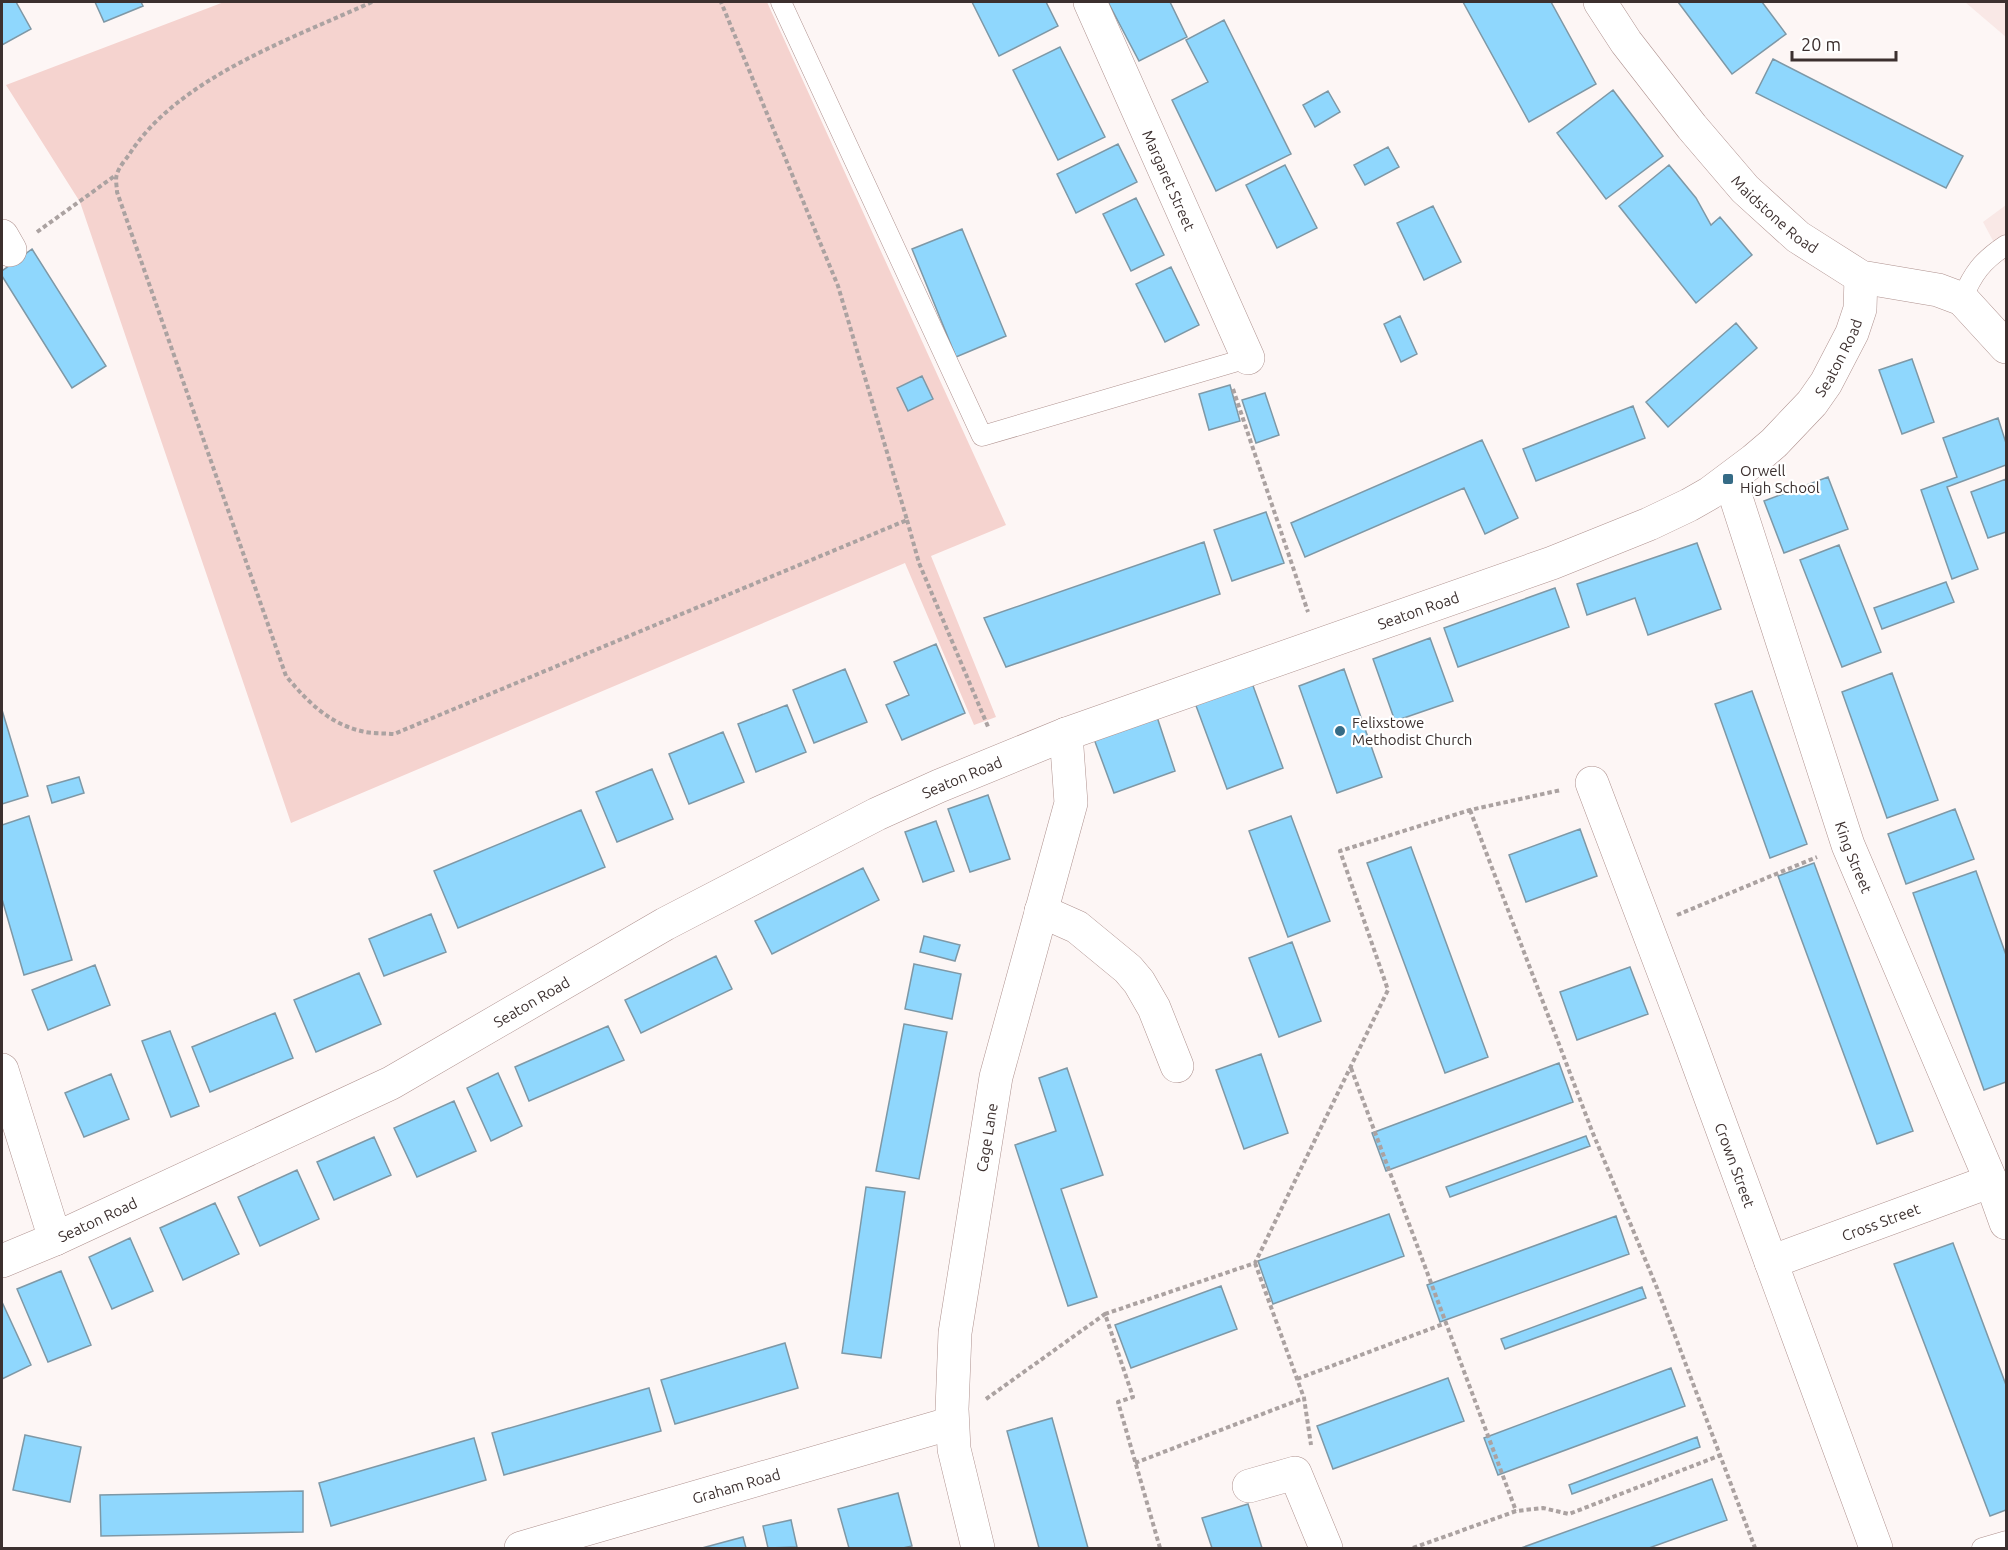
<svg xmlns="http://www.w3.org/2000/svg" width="2008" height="1550" font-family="Ubuntu,sans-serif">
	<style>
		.built { fill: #f9e8e6 }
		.green { fill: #f5d3cf }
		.building { fill: #8fd7fd; stroke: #7e98a6; stroke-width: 1.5 }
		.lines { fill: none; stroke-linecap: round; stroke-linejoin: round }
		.lane-casing { stroke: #af928f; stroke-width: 21 }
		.street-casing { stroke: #af928f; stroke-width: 34 }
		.secondary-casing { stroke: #af928f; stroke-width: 34 }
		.path { stroke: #aba2a1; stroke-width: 4; stroke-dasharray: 4.5 3; stroke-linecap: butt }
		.lane { stroke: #fff; stroke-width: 20 }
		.street { stroke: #fff; stroke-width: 33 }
		.secondary { stroke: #fff; stroke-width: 33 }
		.poi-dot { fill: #356b86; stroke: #fff; stroke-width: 2 }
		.labels { text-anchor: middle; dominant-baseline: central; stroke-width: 4.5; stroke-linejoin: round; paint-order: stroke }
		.street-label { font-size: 15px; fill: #3c302f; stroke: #fff }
		.poi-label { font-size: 15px; fill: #3c302f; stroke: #fff; text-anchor: start }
	</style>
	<rect width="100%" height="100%" fill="#fdf6f5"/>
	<path class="built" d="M1965,2H2006V37Z
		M2006,205V265L1983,222Z"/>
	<path class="green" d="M224,2H767L1006,525L931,556L996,717L974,725L905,563L291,823L80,202L6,85Z"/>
	<path class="building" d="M2,2H16L31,29L2,45Z
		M95,2H141L143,6L104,22Z
		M972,2H1046L1058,26L999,56Z
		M1108,2H1170L1187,37L1139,61Z
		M1463,2H1551L1596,84L1529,122Z
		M1678,2H1762L1786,34L1732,74Z
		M1224,20L1291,154L1216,191L1172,100L1208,82L1186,40Z
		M1060,47L1105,137L1058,160L1013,70Z
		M1773,59L1963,156L1946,188L1756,93Z
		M1613,90L1663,156L1606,199L1557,133Z
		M1328,91L1340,112L1315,127L1303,105Z
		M1118,144L1137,182L1076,213L1057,174Z
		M1388,147L1399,167L1365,185L1354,165Z
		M1285,165L1317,228L1277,248L1246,185Z
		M1669,165L1696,198L1711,225L1720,217L1752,255L1696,303L1619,206Z
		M1136,198L1164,255L1131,271L1103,214Z
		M1433,206L1461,262L1424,280L1397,223Z
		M962,229L1006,336L956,357L912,249Z
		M32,249L106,366L72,388L2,276V271Z
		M1171,267L1199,325L1165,342L1136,284Z
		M1400,316L1417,354L1401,362L1384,324Z
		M1736,323L1757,348L1668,427L1646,402Z
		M1912,359L1934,422L1902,434L1879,370Z
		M922,376L933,399L908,411L897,388Z
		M1230,385L1240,421L1209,430L1199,394Z
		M1265,393L1279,435L1256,443L1242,400Z
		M1633,406L1645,438L1536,481L1523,449Z
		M1998,418L2006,443V465L1947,487L1978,569L1952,579L1921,490L1957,477L1943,438Z
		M1482,440L1518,518L1485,534L1464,488L1305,557L1291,523Z
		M1828,477L1848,529L1784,553L1764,501Z
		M2006,479V532L1988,538L1971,492Z
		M1266,512L1284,563L1232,581L1214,530Z
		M1204,542L1220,594L1006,667L984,618Z
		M1697,543L1721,609L1648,635L1635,598L1587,615L1577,584Z
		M1839,545L1881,652L1842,667L1800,560Z
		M1946,582L1954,602L1882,629L1874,608Z
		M1555,588L1569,627L1458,667L1444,628Z
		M1430,638L1453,701L1395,721L1373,659Z
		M936,644L965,713L902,740L886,705L909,695L894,662Z
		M845,669L867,722L814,743L793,690Z
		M1344,669L1382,777L1337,793L1299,686Z
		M1892,673L1938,800L1887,818L1842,692Z
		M1252,683L1283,768L1227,789L1195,703Z
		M1752,691L1807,844L1770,858L1715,704Z
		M787,705L806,752L756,772L738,724Z
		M2,710L28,796L2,804Z
		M1157,717L1175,771L1114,793L1094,739Z
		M723,732L744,782L689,804L669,754Z
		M652,769L673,819L617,842L596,792Z
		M79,777L84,793L52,803L47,786Z
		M988,795L1010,859L970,872L948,809Z
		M1955,809L1974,859L1906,884L1888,834Z
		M581,810L605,867L458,928L434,871Z
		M29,816L72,960L24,975L2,899V825Z
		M1291,816L1330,921L1288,937L1249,831Z
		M936,821L954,871L923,882L905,832Z
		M1580,829L1597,876L1526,902L1509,855Z
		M1411,847L1488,1057L1445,1073L1367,863Z
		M1814,863L1913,1131L1877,1144L1778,876Z
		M863,868L879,900L772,954L755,921Z
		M1976,871L2006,955V1082L1984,1090L1913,893Z
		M431,914L446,952L384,976L369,939Z
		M924,936L960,945L955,961L920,952Z
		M1292,942L1321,1021L1279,1037L1249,958Z
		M716,956L732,989L641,1033L625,1000Z
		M914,964L961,974L952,1019L905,1009Z
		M95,965L110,1005L48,1030L32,990Z
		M1630,967L1648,1014L1577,1040L1560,992Z
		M359,973L381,1024L316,1052L294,1000Z
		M275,1013L293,1058L210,1092L192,1047Z
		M904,1024L947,1032L919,1179L876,1171Z
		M608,1026L624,1060L529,1101L515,1067Z
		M170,1031L199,1106L171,1117L142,1041Z
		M1261,1054L1288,1133L1244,1149L1216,1070Z
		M1559,1063L1573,1102L1386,1171L1372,1133Z
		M1067,1068L1103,1175L1061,1189L1097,1297L1068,1306L1015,1145L1056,1131L1039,1078Z
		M498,1073L522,1126L491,1141L467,1088Z
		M111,1074L129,1119L84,1137L65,1093Z
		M454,1101L476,1151L417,1177L394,1128Z
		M1586,1136L1590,1146L1450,1197L1446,1187Z
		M374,1137L391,1175L334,1200L317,1162Z
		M297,1170L319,1219L260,1246L238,1197Z
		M866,1187L905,1192L881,1358L842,1353Z
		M215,1203L239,1254L183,1280L160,1228Z
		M1389,1214L1404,1256L1273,1304L1258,1261Z
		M1616,1216L1629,1254L1440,1322L1427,1285Z
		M130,1238L153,1291L112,1309L89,1257Z
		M1953,1243L2006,1385V1510L1990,1516L1894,1264Z
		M61,1271L91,1345L48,1362L17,1289Z
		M1221,1286L1237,1329L1131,1368L1115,1325Z
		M1642,1287L1646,1298L1505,1349L1501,1339Z
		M2,1302L31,1365L2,1379Z
		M785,1343L798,1388L675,1424L661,1380Z
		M1671,1368L1685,1406L1498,1475L1484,1438Z
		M1448,1378L1464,1421L1333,1469L1317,1426Z
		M649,1388L661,1431L504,1475L492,1433Z
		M1052,1418L1088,1548H1039L1007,1431Z
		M25,1435L81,1447L70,1502L13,1490Z
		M1697,1437L1700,1447L1572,1494L1569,1485Z
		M474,1438L486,1480L331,1526L319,1483Z
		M1712,1479L1727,1520L1649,1548H1521Z
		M303,1491V1532L101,1536L100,1495Z
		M898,1493L912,1546L903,1548H849L838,1509Z
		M1248,1504L1262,1548H1212L1202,1518Z
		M791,1520L797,1547L768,1548L763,1526Z
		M743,1537L746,1548H702Z"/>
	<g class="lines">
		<defs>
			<path id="lane" d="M781,2L982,436L1248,358
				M1962,299C1973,273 1982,261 2006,245
				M1982,1548L2006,1541"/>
			<g id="street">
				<path id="s1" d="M1090,2L1248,358"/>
				<path d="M2,236L10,250"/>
				<path id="s2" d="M1730,479L1848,845L1991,1181L2006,1223"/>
				<path id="s3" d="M1592,783L1688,1036L1876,1548"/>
				<path d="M1041,911L1077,927L1128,969L1139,982L1154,1008L1177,1066"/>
				<path d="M2,1070L55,1239"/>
				<path id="s4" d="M1771,1262L1991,1181"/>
				<path d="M1249,1486L1295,1473L1326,1548"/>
				<path id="s5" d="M521,1548L952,1423"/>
				<path id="s6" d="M978,1548L954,1449L952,1409L955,1333L996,1077L1071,803L1066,734"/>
			</g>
			<g id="secondary">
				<path id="s7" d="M1600,2L1626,42L1692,127L1745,189L1798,237L1861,277L1938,290L1962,299L2006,347"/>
				<path id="s8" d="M2,1261L55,1239L391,1083L665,924L877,814L939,786L1066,734L1552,563L1649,524L1689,505L1710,493L1754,460L1774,443L1812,403L1826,383L1852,333L1860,309L1861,277"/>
			</g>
		</defs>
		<use href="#lane" class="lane-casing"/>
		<use href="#street" class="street-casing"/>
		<use href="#secondary" class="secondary-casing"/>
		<path class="path" d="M372,2C293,38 176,79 129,155C125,160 119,167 117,174C115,179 117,187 117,192L286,676C307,701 328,723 361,731C371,734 383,733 394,734L907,520L838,286L721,2
			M37,232L116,175
			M1233,389L1308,612
			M907,520L919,563L989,729
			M1470,810L1592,1131L1657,1288L1755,1548
			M1677,915L1817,857
			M1351,1068L1516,1511
			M1255,1263L1304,1398L1311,1445
			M1297,1379L1446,1323
			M986,1399L1105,1314
			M1135,1463L1304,1398
			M1160,1548L1118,1402L1133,1397L1105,1314L1255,1263L1388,990L1340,851L1470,810L1561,790
			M1413,1548L1516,1511L1543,1508L1569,1514L1721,1455"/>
		<use href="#lane" class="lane"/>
		<use href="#street" class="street"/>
		<use href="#secondary" class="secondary"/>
	</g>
	<g class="poi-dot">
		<rect x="1722" y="473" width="12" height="12" rx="3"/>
		<circle cx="1340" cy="731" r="6"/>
	</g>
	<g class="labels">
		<g class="street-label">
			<text stroke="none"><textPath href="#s1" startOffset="195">Margaret Street</textPath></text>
			<text stroke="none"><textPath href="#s7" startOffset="276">Maidstone Road</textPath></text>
			<text stroke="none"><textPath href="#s8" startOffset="2066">Seaton Road</textPath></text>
			<text stroke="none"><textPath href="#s8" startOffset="1562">Seaton Road</textPath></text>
			<text stroke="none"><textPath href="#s8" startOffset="1076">Seaton Road</textPath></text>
			<text stroke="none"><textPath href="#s2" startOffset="398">King Street</textPath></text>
			<text stroke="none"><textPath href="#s8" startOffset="590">Seaton Road</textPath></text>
			<text stroke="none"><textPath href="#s6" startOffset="416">Cage Lane</textPath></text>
			<text stroke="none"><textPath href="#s3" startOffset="408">Crown Street</textPath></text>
			<text stroke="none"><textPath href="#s8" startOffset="104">Seaton Road</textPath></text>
			<text stroke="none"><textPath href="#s4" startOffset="117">Cross Street</textPath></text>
			<text stroke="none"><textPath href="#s5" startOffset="224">Graham Road</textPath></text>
		</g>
		<g class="poi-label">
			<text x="1740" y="470">Orwell<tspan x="1740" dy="17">High School</tspan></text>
			<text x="1352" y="722">Felixstowe<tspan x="1352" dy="17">Methodist Church</tspan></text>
		</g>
	</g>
	<rect width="2008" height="1550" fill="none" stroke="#3c302f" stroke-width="6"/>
	<path d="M1792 51v9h104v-9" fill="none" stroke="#3c302f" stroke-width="3"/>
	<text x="1801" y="51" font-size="18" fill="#3c302f" stroke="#ffffff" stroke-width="4.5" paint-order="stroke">20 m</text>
</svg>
